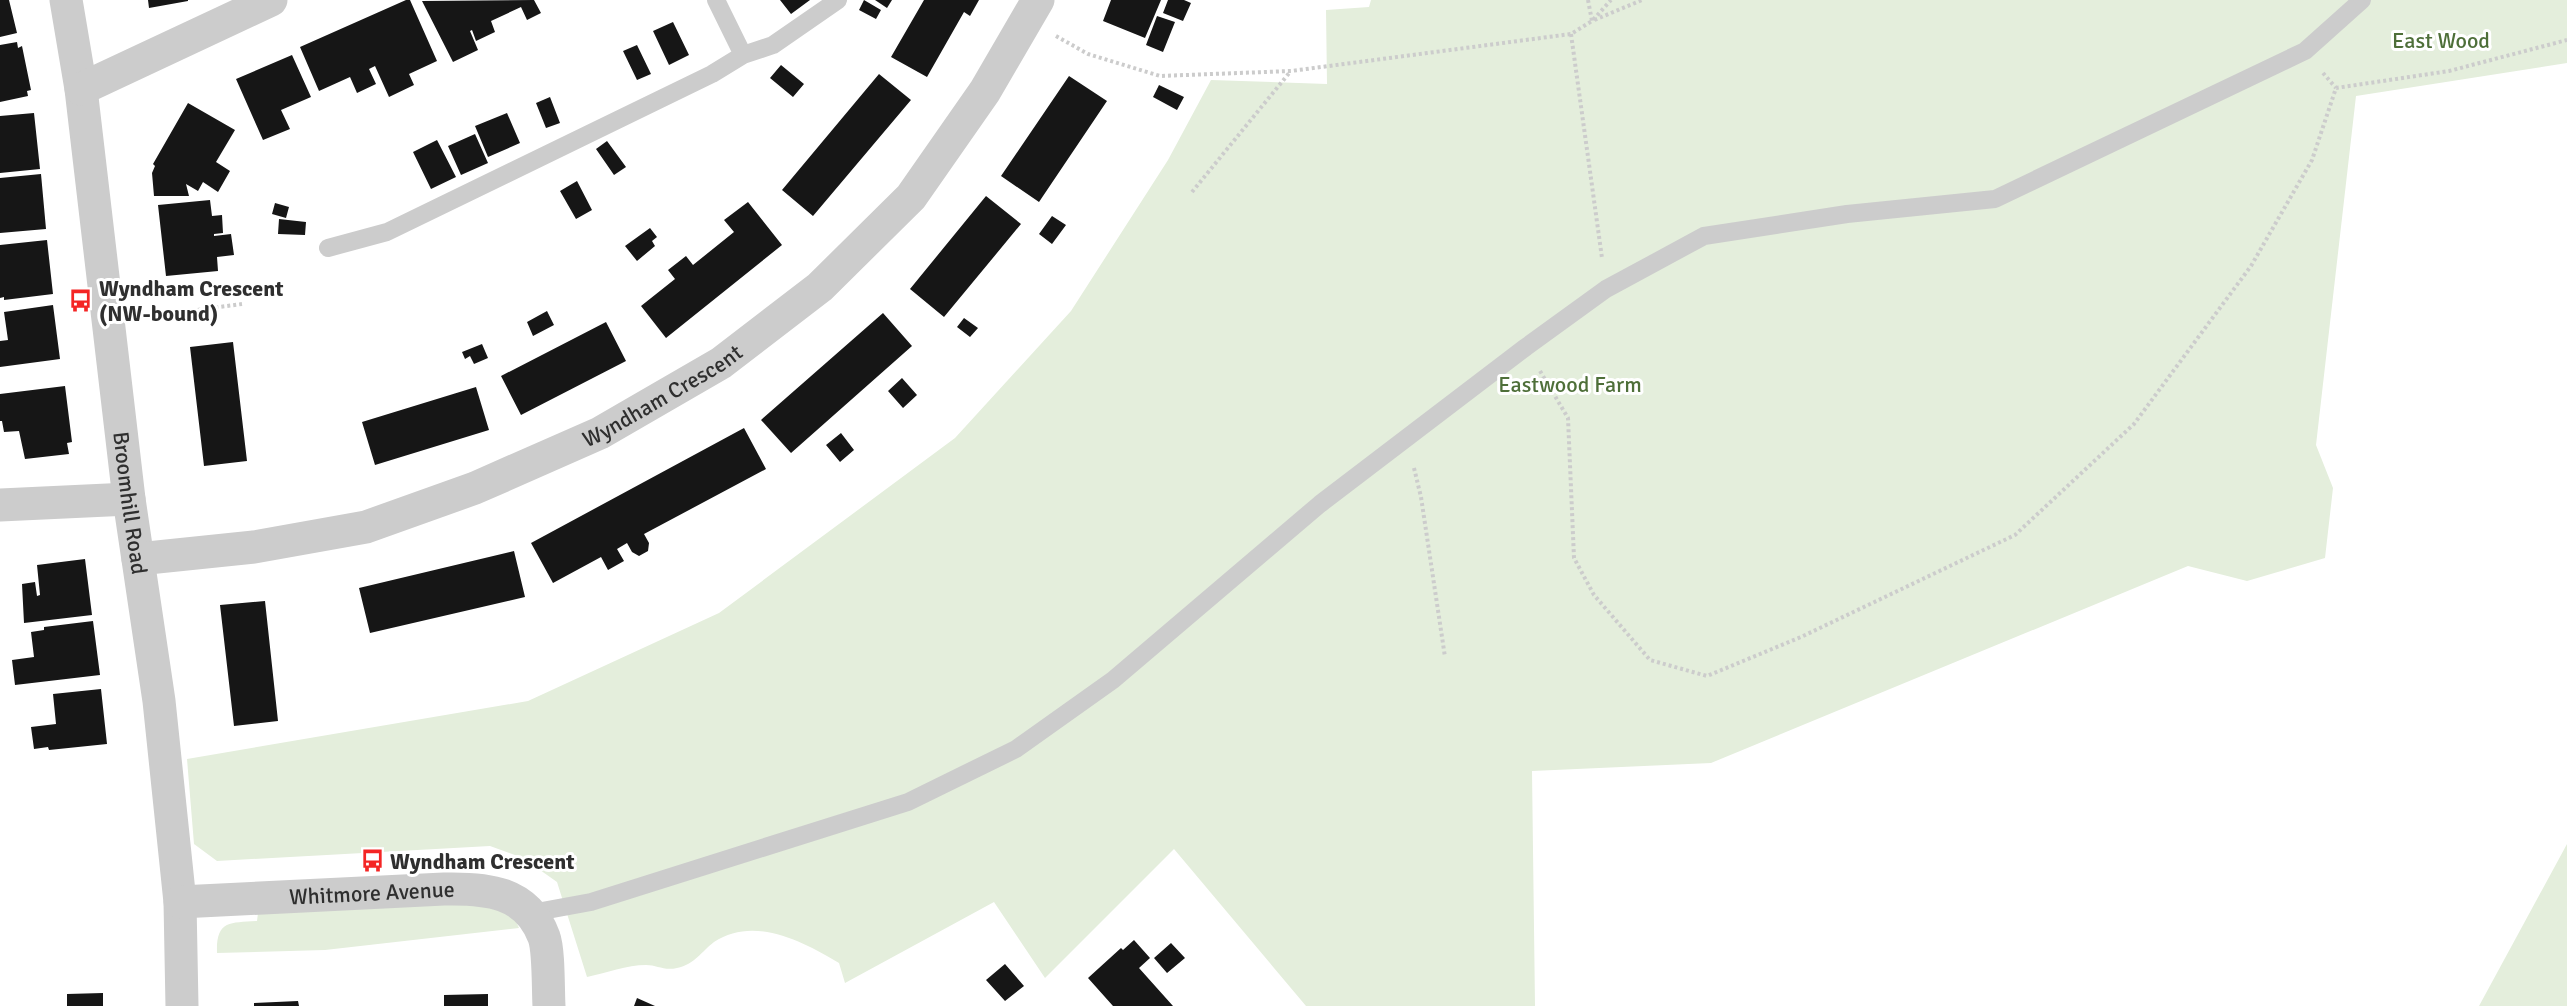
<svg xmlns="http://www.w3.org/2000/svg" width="2567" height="1006" font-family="Signika,sans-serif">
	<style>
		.green { fill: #e4eedc }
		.building { fill: #161616 }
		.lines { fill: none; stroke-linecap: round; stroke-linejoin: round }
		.path { stroke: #ccc; stroke-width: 4; stroke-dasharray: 3 3; stroke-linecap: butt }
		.lane { stroke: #ccc; stroke-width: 18 }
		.street { stroke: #ccc; stroke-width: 33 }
		.labels { text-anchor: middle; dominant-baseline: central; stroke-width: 6; stroke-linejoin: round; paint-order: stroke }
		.park-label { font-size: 22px; fill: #4e6f39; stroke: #fff }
		.poi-label { font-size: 22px; font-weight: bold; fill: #2f2f2f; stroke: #fff; text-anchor: start }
		.street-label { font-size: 22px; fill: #2f2f2f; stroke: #fff }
	</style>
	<rect width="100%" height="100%" fill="#fff"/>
	<path class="green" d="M1371,0H2567V63L2356,96L2316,445L2333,488L2325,558L2247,581L2188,566L1711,763L1532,771L1535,1006H1306L1174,849L1045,978L994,902L845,983L839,963C804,942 754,915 714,942C701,952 695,964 677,968C664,971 657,965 646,965C627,965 606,973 587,977L557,882L523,858L490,846L217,861L194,844L187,759L528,701L719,613L955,438L1071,311L1168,160L1211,80L1327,84L1326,10L1369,7Z
		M2567,844V1006H2479Z
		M476,895L512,913L519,928L325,950L217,953C216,920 230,923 257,921L258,913Z"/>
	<path class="building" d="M0,0H9L17,33L0,37Z
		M148,0H188V1L149,8Z
		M406,0H410L437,61L409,74L414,85L389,97L375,66L369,69L376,84L357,93L350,77L319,91L300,47Z
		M534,0L541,13L527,20L521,7L491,21L495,32L476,41L472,30L470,31L478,50L453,62L422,1Z
		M780,0H810L791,14Z
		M864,0L881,10L876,19L859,10Z
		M875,0H892L887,8Z
		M924,0H979L970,16L964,12L927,77L891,57Z
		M1111,0H1161L1145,38L1103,21Z
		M1168,0H1184L1191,3L1183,21L1163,13Z
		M1157,16L1175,22L1163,52L1146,45Z
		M673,22L689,55L669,65L653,31Z
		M17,42L18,48L22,46L31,90L27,91L28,96L0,102V45Z
		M637,45L651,74L637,80L623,51Z
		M292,55L311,97L281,110L290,129L263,140L236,79Z
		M781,65L804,84L793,97L770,78Z
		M879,74L911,100L813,216L782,190Z
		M1069,76L1107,101L1039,202L1001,176Z
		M1159,85L1184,97L1177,110L1153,97Z
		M550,97L560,123L546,128L536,103Z
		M188,103L235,130L216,162L230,171L218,192L203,182L198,191L186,184L189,196H154L152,173L155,166L153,164Z
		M34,113L40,169L0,173V116Z
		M507,113L520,143L488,157L475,126Z
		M475,134L488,163L461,175L448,146Z
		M437,140L456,177L431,189L413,152Z
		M607,141L626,167L614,175L596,149Z
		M41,174L46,229L0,233V178Z
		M577,181L592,210L576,219L560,191Z
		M986,196L1021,224L944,317L910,289Z
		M210,200L212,216L222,215L223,233L214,234V236L231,234L234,255L217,257L218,271L166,276L158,205Z
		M748,202L782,245L666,338L641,306L675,279L668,270L686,256L693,265L734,232L724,220Z
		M275,203L289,207L286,218L272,214Z
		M1052,216L1066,225L1052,244L1039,234Z
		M279,219L306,222L305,235L278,234Z
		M650,228L657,237L652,241L655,246L637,261L625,246Z
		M47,240L53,294L4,300V297L0,298V245Z
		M53,305L60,359L0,367V341L8,340L4,312Z
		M547,311L554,325L533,336L527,322Z
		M883,313L912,346L791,453L761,420Z
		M964,318L978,328L970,337L957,327Z
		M606,322L626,361L521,415L501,376Z
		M233,342L247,461L204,466L190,347Z
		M482,344L488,358L474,364L470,356L465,359L462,352Z
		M902,378L917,395L903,408L888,391Z
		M65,386L72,442L67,443L69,454L25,459L19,431L4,432L2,421H0V394Z
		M476,387L489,430L375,465L362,422Z
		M744,428L766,469L644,534L649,543L648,551L639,556L632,552L627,543L617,549L624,561L608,570L601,557L553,583L531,543Z
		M841,433L854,450L840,462L826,445Z
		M514,551L525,597L370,633L359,588Z
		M85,559L92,615L24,623L22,584L35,582L37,596L40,595L37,565Z
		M265,601L278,721L234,726L220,605Z
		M93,621L100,675L15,685L12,660L34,657L31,632L44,630V627Z
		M101,689L107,744L49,750L48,747L34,749L31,727L56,724L53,694Z
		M1134,940L1150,958L1139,968L1173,1006H1113L1088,978L1121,948L1123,950Z
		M1171,943L1185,958L1167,973L1154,958Z
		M1005,964L1024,986L1005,1001L986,980Z
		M103,993V1006H67V994Z
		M488,994V1006H444V995Z
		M637,998L655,1006H634Z
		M298,1001L299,1006H254V1003Z"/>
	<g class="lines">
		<path class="path" d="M1588,0L1592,21L1642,0
			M1571,34L1602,258
			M1056,36L1088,54L1160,76L1291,71L1571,34L1592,21L1611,0
			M2323,73L2336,88
			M1192,192L1290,72
			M144,317L242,304
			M1540,371L1568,418L1574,558L1594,595L1650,660L1707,676L1801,637L2015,535L2134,424L2251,266L2312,160L2336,88L2449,71L2567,40
			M1414,468L1421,497L1445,657"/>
		<path class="lane" d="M716,0L743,55
			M328,248L387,232L712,74L743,55L773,45L838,0
			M531,913L591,902L908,802L1016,749L1113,680L1320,504L1526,347L1606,289L1704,236L1847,214L1995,199L2305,51L2362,0"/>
		<g class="street">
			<path id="s1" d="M66,0L81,89L129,499L159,701L180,902L182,1006"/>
			<path d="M81,89L271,0"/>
			<path d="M0,505L129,499"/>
			<path id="s2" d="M138,559L254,547L366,527L475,488L600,433L721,363L820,287L911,197L985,91L1038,0"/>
			<path id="s3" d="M180,902L444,889C486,888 527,891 544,937C549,951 548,989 549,1006"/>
		</g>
	</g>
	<defs>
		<symbol id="bus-bare" viewBox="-9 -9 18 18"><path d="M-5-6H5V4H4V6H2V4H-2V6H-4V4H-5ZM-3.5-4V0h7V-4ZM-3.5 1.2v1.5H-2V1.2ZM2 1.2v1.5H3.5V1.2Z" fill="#f42524" stroke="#fff" stroke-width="2.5" paint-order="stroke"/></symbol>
	</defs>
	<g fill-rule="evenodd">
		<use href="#bus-bare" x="64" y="284" width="33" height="33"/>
		<use href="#bus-bare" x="356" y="844" width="33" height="33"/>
	</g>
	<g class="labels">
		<g class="park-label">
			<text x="2441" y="40">East Wood</text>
			<text x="1570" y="384">Eastwood Farm</text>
		</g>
		<g class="poi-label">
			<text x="99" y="288">Wyndham Crescent<tspan x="99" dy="25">(NW-bound)</tspan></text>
			<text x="390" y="861">Wyndham Crescent</text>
		</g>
		<g class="street-label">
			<text stroke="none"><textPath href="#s2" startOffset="555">Wyndham Crescent</textPath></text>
			<text stroke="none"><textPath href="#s1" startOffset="507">Broomhill Road</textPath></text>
			<text stroke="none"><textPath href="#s3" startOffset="192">Whitmore Avenue</textPath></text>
		</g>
	</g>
</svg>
